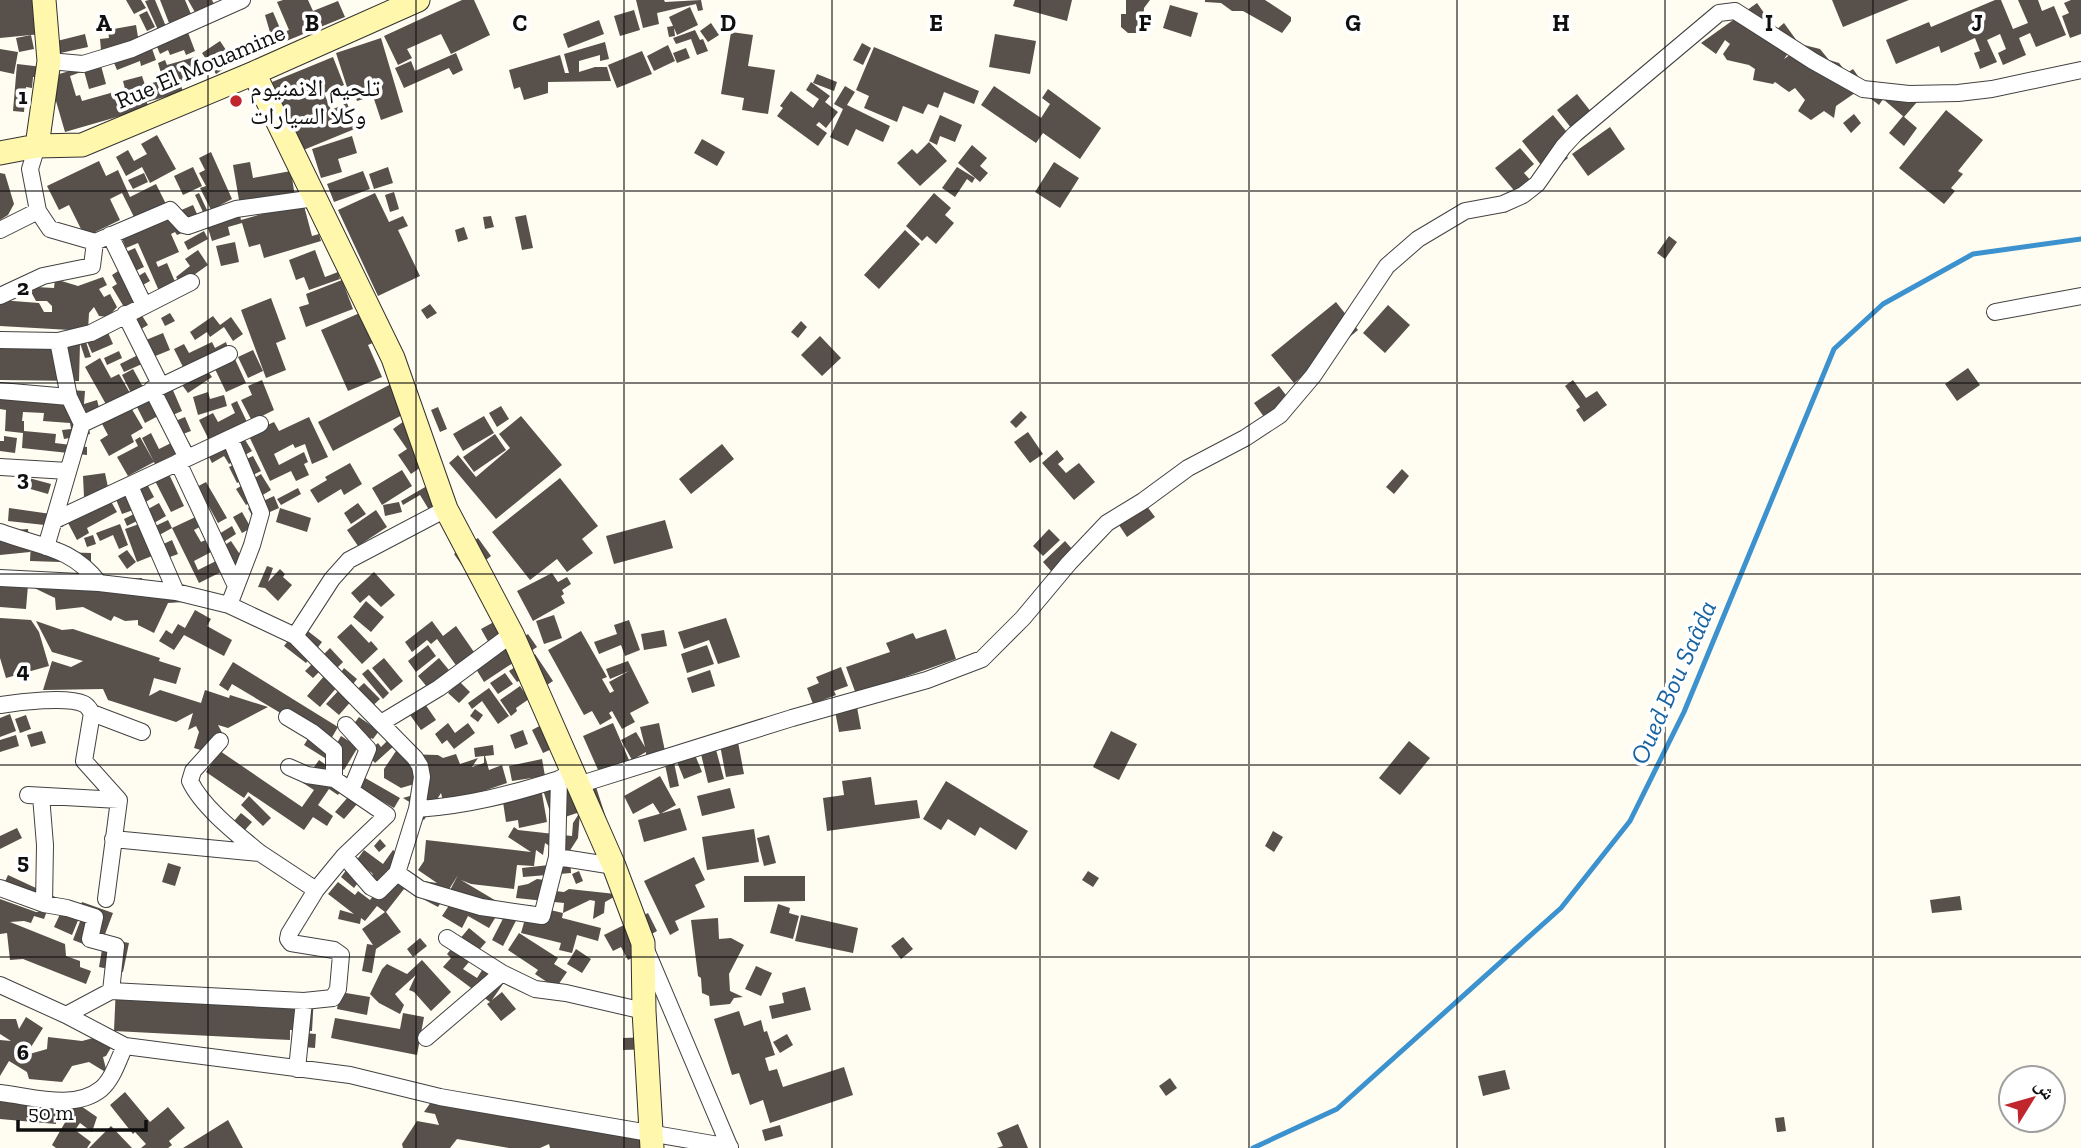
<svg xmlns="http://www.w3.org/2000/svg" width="2081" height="1148" font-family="'Zilla Slab','Noto Naskh Arabic',serif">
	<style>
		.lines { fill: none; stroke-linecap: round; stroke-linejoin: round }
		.stream { stroke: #3c92ce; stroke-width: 5 }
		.building { fill: #58504b }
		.street-casing { stroke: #424242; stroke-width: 18 }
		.secondary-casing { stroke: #313131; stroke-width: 25 }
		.street { stroke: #fff; stroke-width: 16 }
		.secondary { stroke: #fff7ac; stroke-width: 23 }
		.grid { fill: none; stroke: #0f0f0f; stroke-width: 2; stroke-opacity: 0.55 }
		.poi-dot { fill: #c0262b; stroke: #fff; stroke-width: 2.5 }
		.labels { text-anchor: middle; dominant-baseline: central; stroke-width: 7; stroke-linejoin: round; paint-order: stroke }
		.street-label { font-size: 24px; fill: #0f0f0f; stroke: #fff }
		.poi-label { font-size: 24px; fill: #0f0f0f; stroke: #fff; text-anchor: start }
		.water-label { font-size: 26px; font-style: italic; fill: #1763a2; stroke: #fff }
		.grid-label { font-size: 23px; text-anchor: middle; font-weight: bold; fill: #0f0f0f; stroke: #fff; stroke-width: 7; stroke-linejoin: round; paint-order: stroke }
	</style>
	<rect width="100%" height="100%" fill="#fffcf1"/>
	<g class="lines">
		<path class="stream" d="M1253,1148L1337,1109L1561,908L1630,821L1684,712L1834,349L1883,304L1973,254L2081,239"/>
	</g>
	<path class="building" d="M0,0H35L41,34L0,38Z
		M126,0H141L146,8L134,14Z
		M149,0H155L167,29L159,32L145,1Z
		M160,0H185L191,14L169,23Z
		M188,0H212L214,4L196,14Z
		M283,0H308L313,11L338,1L345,17L274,46L265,15L273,12L282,33L289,30L277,2Z
		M462,0H474L490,35L451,54L441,34L407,49L412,58L398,65L384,36Z
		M636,0H664L665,2L701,0L703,10L698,11L696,4L657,13L659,24L643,28Z
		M1015,0H1072L1067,21L1013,6Z
		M1126,0H1150L1144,8L1143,28L1140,33H1128L1121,27V14H1126Z
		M1205,0H1265L1291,17V21L1282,33L1243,11H1232L1221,3L1205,2Z
		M1832,0H1909L1843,27Z
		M1995,0H2001L2013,29L2028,23L2018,0H2038L2042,11L2054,6L2066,35L2036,47L2030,33L2019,38L2026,55L2003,65L1998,53L2006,49L2000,34L1987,40L1997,62L1980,69L1974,53L1980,51L1975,38L1941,53L1939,46L1896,64L1886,40L1929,22L1931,27Z
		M2071,0H2081V34L2070,38L2062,16L2069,13L2064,3Z
		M1757,3L1776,30L1784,23L1797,41L1784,59L1804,45L1820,49L1829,60L1839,63L1847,73L1853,69L1865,86L1836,106L1834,118L1824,111L1811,120L1798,111L1805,100L1795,88L1789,92L1775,82L1773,84L1753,80L1755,69L1749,65L1727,60L1723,54L1730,44L1725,40L1716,54L1701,43Z
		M1170,5L1198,13L1191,37L1163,28Z
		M690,7L698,25L677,35L674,28L675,36L669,37L667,27L673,26L669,17Z
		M634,10L640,30L620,36L614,16Z
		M147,11L155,27L147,31L139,15Z
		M599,20L604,34L568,48L563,34Z
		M711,23L719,35L708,42L700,31Z
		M136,25L139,43L101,50L100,39L109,38L108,30Z
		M187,30L195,51L186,55L184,50L170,55L168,50L160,54L155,42Z
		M695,30L700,40L703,39L708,51L697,55L691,39L676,44L673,38Z
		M731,32L753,35L748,66L775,70L768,114L742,110L744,98L721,94Z
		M85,34L88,47L56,54L53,42Z
		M995,34L1036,41L1030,74L989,67Z
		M31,35L34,49L19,52L16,38Z
		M381,38L403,112L381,120L373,96L357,101L352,85L347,87L336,53Z
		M220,41L234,62L216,74L202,53Z
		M605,42L609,59L600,61V55L579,61V72L595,67H607L611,81L548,82V93L524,100L520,87L514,89L509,70L560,55L565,73H569L564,54Z
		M150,43L156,60L141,66L140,61L117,70L112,58Z
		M862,43L871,48L863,65L853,60Z
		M668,45L675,61L654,71L647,56Z
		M874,47L979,91L974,104L944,92L938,108L928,104L923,114L903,106L897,122L864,108L869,96L856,90Z
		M686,48L690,58L677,63L673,53Z
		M0,49L18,52L14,74L0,71Z
		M642,51L652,74L617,88L608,65Z
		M456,53L463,70L453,75L449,68L404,88L395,68L411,61L415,71Z
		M198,56L203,76L180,82L183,92L147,102L148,108L65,132L49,77L100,62L106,84L89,89L84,71L70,76L76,96L80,95L82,101L125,89L123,81L142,76L145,85L163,80L158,63L165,60L167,65Z
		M333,57L344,85L324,93L331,110L347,103L357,128L301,151L272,82Z
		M17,64L43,67L42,77H33L32,88L26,87L24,112L13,111Z
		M817,74L837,82L834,91L813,83Z
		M811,82L830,96L825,102L838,112L826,128L819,122L816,125L827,133L818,146L777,116L783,108L780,106L791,91L813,108L819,99L806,90Z
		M845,86L855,92L847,105L890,126L883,142L856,129L848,146L830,137L843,109L834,104Z
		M994,86L1041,118L1050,104L1042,98L1048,89L1101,128L1080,159L1043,133L1036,143L981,105Z
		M1878,88L1917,102L1904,117L1883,99L1879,105L1870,98Z
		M1577,94L1599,122L1579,138L1557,110Z
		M1946,110L1983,140L1958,171L1963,174L1951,188L1955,191L1944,204L1899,168Z
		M1854,114L1861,123L1851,133L1843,123Z
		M940,115L962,125L955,142L940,136L937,145L929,141Z
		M1553,115L1575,142L1563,152L1568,158L1554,169L1541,165L1522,141Z
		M1903,116L1917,128L1904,146L1889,133Z
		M1610,127L1625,149L1588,176L1572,154Z
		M157,135L176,169L150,183L142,167L126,176L116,157L128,150L134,161L147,154L141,144Z
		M352,136L357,153L338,159L342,172L321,178L312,149Z
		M702,139L725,152L717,166L694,153Z
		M929,142L947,161L920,186L897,163L912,149L917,154Z
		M972,145L987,158L980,166L988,173L980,182L958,163Z
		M1520,148L1534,164L1524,173L1533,183L1518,195L1495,168Z
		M211,152L232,199L211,210L200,188L206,186L199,173L205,170L199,158Z
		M99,161L106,176L118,170L130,197L156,184L166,204L135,219L122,193L110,199L120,220L85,237L69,205L59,210L47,186Z
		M250,162L253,178L291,171L295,197L240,206L233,165Z
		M1054,162L1079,178L1060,208L1035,192Z
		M193,167L202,186L183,195L174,176Z
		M388,167L393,183L374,189L369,174Z
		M957,167L975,178L972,183L967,179L955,197L942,188Z
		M363,171L370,189L334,202L327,184Z
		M0,173L5,174L14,204L8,215L0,220Z
		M144,173L148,182L133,189L128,180Z
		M394,192L399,209L390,212L385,195Z
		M199,193L207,210L203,212L195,195Z
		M375,193L389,222L403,216L408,226L398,230L420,276L378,296L338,210Z
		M934,193L951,208L945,215L954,223L936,244L927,236L922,241L906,226Z
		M303,202L312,236L319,234L321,241L264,258L260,244L249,247L242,223L228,227L230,235L212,241L206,222L239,212L241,220Z
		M193,205L202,225L177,235L175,232L171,234L179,252L156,262L158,267L167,263L176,284L159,291L138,243L126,248L121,236Z
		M526,215L533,248L522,250L515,217Z
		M491,216L494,227L485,229L483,217Z
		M464,227L468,239L458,242L455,230Z
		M905,230L920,244L879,289L864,275Z
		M204,231L208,239L188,250L184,242Z
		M1669,236L1677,242L1665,259L1657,253Z
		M235,242L239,262L221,266L216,246Z
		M135,248L144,267L133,272L124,253Z
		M198,250L208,265L181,284L176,277L190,266L185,259Z
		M315,250L325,277L338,272L340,279L309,290L304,277L296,280L289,260Z
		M126,266L143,296L124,307L112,287L117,284L112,275Z
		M145,272L150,281L141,286L137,277Z
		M103,277L107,285L99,289L104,297L110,294L117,307L108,317L99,316L94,307L89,313L88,331L0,326V300L39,303L44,312H52V306L47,301H36L30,290L36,287L54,288L55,279L78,286Z
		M342,280L353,309L306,327L299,307L309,304L306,294Z
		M271,298L286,339L276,343L286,370L266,378L241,310Z
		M1336,302L1358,330L1294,383L1271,355Z
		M430,304L437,313L427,319L421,310Z
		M1388,305L1410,325L1385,353L1363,333Z
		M139,311L148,325L134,333L125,319Z
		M362,312L375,342L368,345L382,377L348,391L321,330Z
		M170,313L175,321L165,326L161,318Z
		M213,316L220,325L231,317L243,334L233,341L224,327L210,337L207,332L195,340L190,332Z
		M801,321L807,327L798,338L791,332Z
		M106,328L113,344L92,353L85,337Z
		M163,333L170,350L153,357L146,340Z
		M820,336L841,358L822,376L801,355Z
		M85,339L91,357L85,358L80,343L79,381L0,380V341Z
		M212,342L215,348L226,342L228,348L184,369L174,349L184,344L189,353Z
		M253,350L263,371L248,378L238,357Z
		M119,351L122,358L107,365L104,358Z
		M146,351L151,360L124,372L120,364Z
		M234,357L246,383L226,392L214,367Z
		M100,358L111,378L119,374L130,393L107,406L85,367Z
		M1968,368L1980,385L1957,401L1945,384Z
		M133,369L143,387L131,393L122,375Z
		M206,369L212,377L188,393L182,385Z
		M262,380L274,410L252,421L241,400L252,395L248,386Z
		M1573,380L1586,398L1597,391L1607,405L1584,422L1576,410L1580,407L1565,386Z
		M395,382L410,411L333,451L318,422Z
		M0,385L85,391L84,404L97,400L101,415L87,419L84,407V413L71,412V421L87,418L90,434L64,439L62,430L71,429L70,423L43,421L44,413L23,412L22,421H24V431L56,434L55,443L87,447V455L22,448L23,433L5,431L6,410L0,409Z
		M1279,386L1292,403L1267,421L1254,403Z
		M172,388L182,411L161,420L151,396Z
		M208,392L210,399L224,395L227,406L198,415L193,397Z
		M149,398L158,416L145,423L136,405Z
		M237,401L247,422L209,440L199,420L213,413L218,422L235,413L231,404Z
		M130,406L143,428L131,435L134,442L109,456L100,440L108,435L101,422Z
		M501,406L509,419L497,427L489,413Z
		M438,407L447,429L440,432L431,410Z
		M1021,411L1027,417L1016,428L1010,422Z
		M484,416L494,433L463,451L453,434Z
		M521,416L562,465L496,519L449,463L458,455L476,477L510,448L499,434Z
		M185,417L191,431L172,438L166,425Z
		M309,417L328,457L312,464L305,444L295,448L293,444L274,454L279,465L304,452L308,462L304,464L309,475L296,481L291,471L270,481L248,434L274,422L279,431Z
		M407,419L434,458L411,474L398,455L407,449L393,429Z
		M1028,432L1043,454L1030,463L1014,442Z
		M151,433L159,449L185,436L191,446L155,464L142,438Z
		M495,434L506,450L474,472L463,457Z
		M242,435L252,451L229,464L224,456L212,463L208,455Z
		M4,436L17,438L15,453L0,451V441H4Z
		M140,437L154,462L128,476L117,457L138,446L135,440Z
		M722,444L734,459L691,494L679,479Z
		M1057,450L1064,459L1058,464L1066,473L1079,463L1095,482L1074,500L1042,463Z
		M253,456L261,471L237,483L229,467Z
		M350,463L362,484L344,495L341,489L318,503L310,490L327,480L325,477Z
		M1402,469L1409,476L1394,494L1386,487Z
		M402,470L412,486L382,505L372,488Z
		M168,472L184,506L171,512L154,479Z
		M105,473L109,492L84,497L83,476Z
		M261,474L271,490L246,505L236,489Z
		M29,478L51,484L48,494L27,488Z
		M560,478L598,526L582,539L593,553L567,572L557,559L530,580L492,532Z
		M439,479L452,501L431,513L420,495L403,505L401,501Z
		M146,482L154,497L139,506L131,491Z
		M206,482L227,518L218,523L202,494L191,490Z
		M298,488L301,494L281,505L277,499Z
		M128,491L136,509L122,514L115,497Z
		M274,496L279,508L254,519L248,508Z
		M109,498L117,512L87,528L89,533L77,540L67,521Z
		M399,502L402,512L385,516L383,505Z
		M159,503L166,516L149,526L141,513Z
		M358,503L366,514L351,524L344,513Z
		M1146,505L1155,517L1127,537L1119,525Z
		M9,508L65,516L63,527L8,521Z
		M280,508L311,518L307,532L276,522Z
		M376,510L387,527L358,546L347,530Z
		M242,512L251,528L242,533L233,517Z
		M204,513L209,522L194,530L201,542L210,538L215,550L194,561L198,570L222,558L217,550L231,541L251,571L239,580L229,568L199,583L172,528Z
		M134,514L137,521L127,526L124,519Z
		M168,520L172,528L154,538L149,529Z
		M665,520L673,548L614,564L606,536Z
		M142,523L157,554L137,562L125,529Z
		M120,524L128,545L119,549L113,535L100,541L96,533Z
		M232,526L236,534L219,545L214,537Z
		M28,529L30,552L0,555V531Z
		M1049,529L1060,540L1043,556L1033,546Z
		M93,535L96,544L87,547L84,538Z
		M478,538L491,556L468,574L454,554Z
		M172,540L178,554L162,560L157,547Z
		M31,541L60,542L59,552L91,553V563L30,561Z
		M1065,541L1081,559L1059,580L1043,562Z
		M127,550L136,562L127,569L118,556Z
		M267,566L273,568L268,582L280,569L285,574L283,577L292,585L278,601L265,588L258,587Z
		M374,572L395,595L381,607L369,595L360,603L351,593Z
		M552,573L558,582L567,577L571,584L562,590L564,594L561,596L565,603L533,621L517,591Z
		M0,577L42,584L53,589L123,584L122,579L142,578L143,585L184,602L168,603L154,633L138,625V620L125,621L114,616L111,621L83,607L56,610L55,598L28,585L26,609L0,607Z
		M366,601L384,617L371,632L353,617Z
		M195,610L211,619L207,626L232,640L224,656L184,635L174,650L159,641L166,630L172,634L178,624L185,628Z
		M554,615L562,638L544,644L536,621Z
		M503,617L512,632L490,645L481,629Z
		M0,618L31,620L39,632L49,666L6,678L0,658Z
		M726,618L740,657L718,664L709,640L684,649L678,632Z
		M629,620L640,650L625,656L621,645L599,654L594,642L617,634L614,625Z
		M36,621L62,630L73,629L160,658L159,661L181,668L176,684L154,678L149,696L160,690L201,703L205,690L229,698L230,695L268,707L228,728L218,725L227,742L207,752L194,748L199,732L196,726L188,730L193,713L176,722L108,700L103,689L43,690L52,661L71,667L83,661L52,652Z
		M432,621L443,636L456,626L476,655L458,668L437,639L431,644L427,640L412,652L405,642Z
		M351,624L369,643L371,641L378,649L362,664L337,637Z
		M300,625L322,642L306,663L284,646Z
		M946,629L956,659L856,694L846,667L890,652L886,643L913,633L916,639Z
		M664,630L667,646L644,650L641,634Z
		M581,631L607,677L602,679L610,693L614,691L609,682L629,671L610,679L606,669L628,661L649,703L630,713L635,722L622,729L612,711L609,713L612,718L600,725L592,711L584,715L548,650Z
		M528,634L537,647L484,682L476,669Z
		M428,645L436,656L416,672L408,661Z
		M707,645L714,664L687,673L681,654Z
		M330,648L343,662L333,672L319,659Z
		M535,654L553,681L533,694L522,679L517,682L509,671Z
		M384,658L403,681L391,691L372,668Z
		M439,658L453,675L432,693L418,676Z
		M233,662L338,727L328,744L334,748L341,736L358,747L344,770L304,745L314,729L294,721L232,684L228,691L219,685Z
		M312,664L320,671L313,678L305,671Z
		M841,667L848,686L834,691L836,695L813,704L807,688L819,683L816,677Z
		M344,668L357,679L350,688L337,678Z
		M368,669L389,693L383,699L362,674Z
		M710,670L715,686L692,693L687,678Z
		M505,673L513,684L498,694L490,683Z
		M325,675L338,686L320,707L307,696Z
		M459,681L470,692L459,703L448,693Z
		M364,683L380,699L367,711L351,695Z
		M520,686L529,699L516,708L517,711L511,716L500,700Z
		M341,688L353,699L339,715L326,704Z
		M489,688L509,716L498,724L482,701L472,709L468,703Z
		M425,704L436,720L421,730L410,715Z
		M857,707L861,729L839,732L835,711Z
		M475,709L483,715L478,722L470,716Z
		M10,714L16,731L0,737V718Z
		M26,715L31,729L20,733L15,719Z
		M359,717L379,731L373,739L371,738L368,746L359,732L367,735L353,725Z
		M547,722L556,747L543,753L532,730Z
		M448,723L455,733L468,723L475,733L454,749L447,740L442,744L435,734Z
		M613,723L629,760L599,772L583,736Z
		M659,723L665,751L646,755V752L632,760L621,740L636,732L645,747L640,727Z
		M523,730L528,744L515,749L510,735Z
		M42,731L46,743L31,747L27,735Z
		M1111,731L1137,744L1119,780L1093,767Z
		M16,735L19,746L0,752V740Z
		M390,738L396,744L375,763L366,753L378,743L381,747Z
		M1409,741L1430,758L1400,795L1379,778Z
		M738,742L744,774L726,777L720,745Z
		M493,745L494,755L485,756L489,770L502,765L507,783L451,802L443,801L441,793L424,820L410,811L411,803L403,798L420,793L428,780L401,788L384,778V769L396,751L401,754L438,755L443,758L456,754L460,764L478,758L472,767L484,763V756L475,757L474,748Z
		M715,746L724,779L708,783L700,750Z
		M693,750L702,772L684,779L675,757Z
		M220,751L302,807L314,790L303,783L319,760L347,780L353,771L400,798L394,808L347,781L338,795L329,789L318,805L333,816L327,826L313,817L304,830L248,792L244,798L206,772Z
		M673,758L679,786L670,788L664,760Z
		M542,759L545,776L512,781L509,766Z
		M660,776L676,805L660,814L653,803L633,814L624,796Z
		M573,777L596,787L609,827L580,812L578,838L569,852L557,851L545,843L543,855L536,850L534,866L517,865L514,889L471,884L461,880L503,905L489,928L468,916L462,928L442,916L454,898L448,894L458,875L438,907L404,889L386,912L401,932L376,949L372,973L362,971L367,944L373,945L362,929L385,912L377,906L365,921L361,918L360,924L338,919L340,910L354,914L328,894L338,882L355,895L358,891L370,900L379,888L368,880L373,874L356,861L364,850L383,864L393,850L410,863L396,881L404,888L413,874L423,881L437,883L418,870L424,861L426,840L531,852L508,837L514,827L518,830L572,836L573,823L580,812L553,821L542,787Z
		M871,777L875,805L917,800L920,818L827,831L823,798L844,795L842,781Z
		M946,781L1028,831L1016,850L980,827L975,836L948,819L941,830L923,819Z
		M541,788L547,822L519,828L518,820L506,822L502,795Z
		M730,788L735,808L702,816L697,796Z
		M355,789L364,796L344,819L335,812Z
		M249,796L271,818L263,826L241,805Z
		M680,808L687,830L644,842L638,820Z
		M241,813L252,822L245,830L234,821Z
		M17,828L22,838L0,849V836Z
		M754,829L759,862L707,870L702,837Z
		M1273,831L1283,837L1274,852L1265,846Z
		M769,835L776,863L764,866L757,838Z
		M380,839L386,846L379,852L374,846Z
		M570,856L571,873L523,877L522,868L549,865L548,858Z
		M694,857L705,880L695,885L705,907L675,921L679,930L670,935L644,881Z
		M168,863L181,867L175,886L162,882Z
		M350,865L363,876L354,888L341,877Z
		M579,871L583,881L576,884L572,874Z
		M1088,871L1099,878L1093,887L1082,880Z
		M8,875L66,902L76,917L82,902L113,913L99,950L73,940L81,919L79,918L72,935L54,927L61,912L3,886Z
		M744,876H805V901L744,902Z
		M537,879L560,882L546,890L564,892L569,889L634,896L614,897L605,902L604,913L593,919L595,901L590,900L563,913L562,918L601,928L598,941L577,935L572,953L559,950L561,943L521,933L529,905L563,913L564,903L516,898L518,886L528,884Z
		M1960,896L1962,910L1932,913L1930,900Z
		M0,899L36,912L47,911L44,919L34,916L31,923L24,921L10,922L65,944L66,956L80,961V967L91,971L86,984L23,959L10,960L7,933L0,934Z
		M778,904L790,908L789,913L799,916L793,939L770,933Z
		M510,905L521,911L503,946L492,940Z
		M648,913L657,931L648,936L653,947L628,960L621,947L613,951L604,935Z
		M801,915L858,928L853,953L795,941Z
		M718,918L719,939L731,938L744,945L729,974L730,991L743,997L734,998L730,1004L710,1006L709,996L702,993L701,978L698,976L691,920Z
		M469,928L486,942L463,969L477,978L484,967L505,981L492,1000L502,992L516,1009L501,1021L487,1004L490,1002L443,967L451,958L447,954Z
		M519,933L558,958L554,964L567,972L556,988L535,974L538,970L508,950Z
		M903,937L913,949L901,959L891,946Z
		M104,938L129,943L123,972L99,967Z
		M420,938L427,946L413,957L407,949Z
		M576,949L591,959L582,973L567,964Z
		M422,960L451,992L431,1011L414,992L409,990L416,975L395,994L404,1005L400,1014L379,1003L370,994L382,969L387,964L407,974Z
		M756,966L772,973L761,996L745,989Z
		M116,986L314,996L312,1031L290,1030V1040L114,1031Z
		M805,987L811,1010L772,1019L769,1006L784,1003L782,993Z
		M340,992L370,997L367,1015L337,1009Z
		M739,1011L744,1026L761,1020L764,1032L767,1031L775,1055L765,1058L769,1071L777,1069L783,1087L844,1067L853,1095L770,1123L763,1100L750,1105L739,1073L732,1075L714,1019Z
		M403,1013L424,1017L417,1055L331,1038L335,1018L400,1029Z
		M26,1017L43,1028L26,1055L47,1049L48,1037L82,1041L97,1037L112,1046L106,1056L103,1057L107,1073L89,1062L72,1066L62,1082L29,1079L27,1072L9,1061L0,1076V1040L11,1041L0,1034V1019H16L19,1029Z
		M292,1032L316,1034L315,1048L291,1046Z
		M787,1034L793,1045L780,1053L773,1042Z
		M653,1037L654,1049L623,1050V1038Z
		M1505,1070L1510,1089L1483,1096L1478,1076Z
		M1170,1078L1177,1088L1166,1096L1159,1086Z
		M125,1092L150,1122L168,1107L185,1128L169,1141L172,1145L168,1148H141L146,1144L135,1132L133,1134L110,1105Z
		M438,1092L664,1140L663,1148H550L549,1144L540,1148H509L457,1139L450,1148H403L402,1144L417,1121L439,1125L435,1114L424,1112Z
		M0,1098L57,1103L56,1124L0,1119Z
		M75,1102L97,1117L92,1132L80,1123L75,1130L91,1142L87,1148H56L52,1145L67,1119L60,1114Z
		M1784,1117L1786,1131L1777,1132L1775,1118Z
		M228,1120L243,1148H183Z
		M1018,1124L1028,1148H997L1003,1146L997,1133Z
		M780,1125L783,1136L765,1141L762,1130Z
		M111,1126L132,1148H89Z"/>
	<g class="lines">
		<defs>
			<path id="street" d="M49,61L83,64L132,49L242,0
				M0,230L38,211L30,169L37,146
				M110,235L144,305
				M95,242L170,210L184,225L188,226L236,209L315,198
				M0,296L43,276L92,266L95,242L50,229L38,211
				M1995,312L2081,296
				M125,314L161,386
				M0,340L58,341L91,333L191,282
				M152,389L187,458
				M0,391L69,397
				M82,424L229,354
				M178,462L236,586
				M0,467L68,471
				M130,486L176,592
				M55,520L260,424
				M0,532C40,547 72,547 99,583
				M46,547L82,424L69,397L58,341
				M0,578L99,583L176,592L229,605L295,636L415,758L420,766L422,777L417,809L397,873L379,891L371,887L344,856L316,890L289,934L288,939L291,943L334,950L341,955L338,989L333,998L304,1001L111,991L66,1015
				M229,605L252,545L261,513L230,438
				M295,636L332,579L349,560L446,509
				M0,705C18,702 68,696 84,704C88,706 89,709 92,713L84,761L119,800L106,899
				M92,713L142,732
				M287,717L312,732L334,750V779
				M381,723L439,688L512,634
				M346,725L368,749L351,790
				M220,741L193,771L190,781C202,807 238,835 260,853
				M289,767L307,775L334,779L387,815L344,856
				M578,785L792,718L927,680L982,659L1023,618L1069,563L1107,523L1143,501L1188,468L1245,438L1280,415L1313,376L1387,266L1418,239L1465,211L1503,204L1523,195L1537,184L1563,147L1575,134L1719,13L1735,11L1813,61L1863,89L1909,94L1958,93L1992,89L2081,70
				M28,795L119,800
				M41,796L45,845L44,904
				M417,809C466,806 512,794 559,779L567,775
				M113,839L260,853L316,890
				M557,857L614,866
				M397,873L420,889L481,907L542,916L557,857L559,779
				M0,888L44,904L67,908L95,917L90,939L116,946L111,991
				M447,938L502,973L535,989L566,993L644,1011
				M647,952L730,1148
				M0,985L66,1015L125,1046L350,1075L440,1097L730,1147
				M426,1038L502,973
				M297,1069L304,1001
				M0,1093C31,1096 74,1111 101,1089C113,1079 118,1060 125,1046"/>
			<path id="secondary" d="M254,73L393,358L446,509L512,634L614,866L643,943L644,1011L652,1148
				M37,146L49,61L44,0
				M0,153L37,146L82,145L254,73L418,0"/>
		</defs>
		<use href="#street" class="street-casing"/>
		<use href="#secondary" class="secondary-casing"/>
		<use href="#street" class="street"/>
		<use href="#secondary" class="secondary"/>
	</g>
	<path class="grid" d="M208,0V1148M416,0V1148M624,0V1148M832,0V1148M1040,0V1148M1249,0V1148M1457,0V1148M1665,0V1148M1873,0V1148M0,191H2081M0,383H2081M0,574H2081M0,765H2081M0,957H2081"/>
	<circle class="poi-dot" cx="236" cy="101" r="7"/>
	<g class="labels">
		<g class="street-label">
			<text transform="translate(200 66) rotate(-23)">Rue El Mouamine</text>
		</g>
		<g class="poi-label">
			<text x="250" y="87">تلحيم الانمنيوم<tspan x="250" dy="28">وكلا السيارات</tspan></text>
		</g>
		<g class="water-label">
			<text transform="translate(1673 682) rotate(-66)">Oued Bou Saâda</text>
		</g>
	</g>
	<g class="grid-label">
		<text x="104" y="31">A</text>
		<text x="312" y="31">B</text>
		<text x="520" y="31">C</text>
		<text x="728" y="31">D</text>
		<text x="936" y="31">E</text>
		<text x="1145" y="31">F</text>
		<text x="1353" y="31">G</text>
		<text x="1561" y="31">H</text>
		<text x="1769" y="31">I</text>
		<text x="1977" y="31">J</text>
		<text x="23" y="104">1</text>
		<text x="23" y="295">2</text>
		<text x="23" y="486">3</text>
		<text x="23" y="678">4</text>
		<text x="23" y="869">5</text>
		<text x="23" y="1060">6</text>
	</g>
	<g transform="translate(2032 1099) rotate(53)"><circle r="33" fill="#ffffff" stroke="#9f9f9f" stroke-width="2"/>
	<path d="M0-5L12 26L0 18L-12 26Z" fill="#c0262b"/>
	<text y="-10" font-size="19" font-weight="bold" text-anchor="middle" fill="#0f0f0f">ش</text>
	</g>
	<path d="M18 1120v10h128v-10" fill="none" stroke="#0f0f0f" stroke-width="3.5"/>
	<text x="28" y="1120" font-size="21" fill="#0f0f0f" stroke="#ffffff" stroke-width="5" paint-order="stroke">50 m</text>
</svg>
